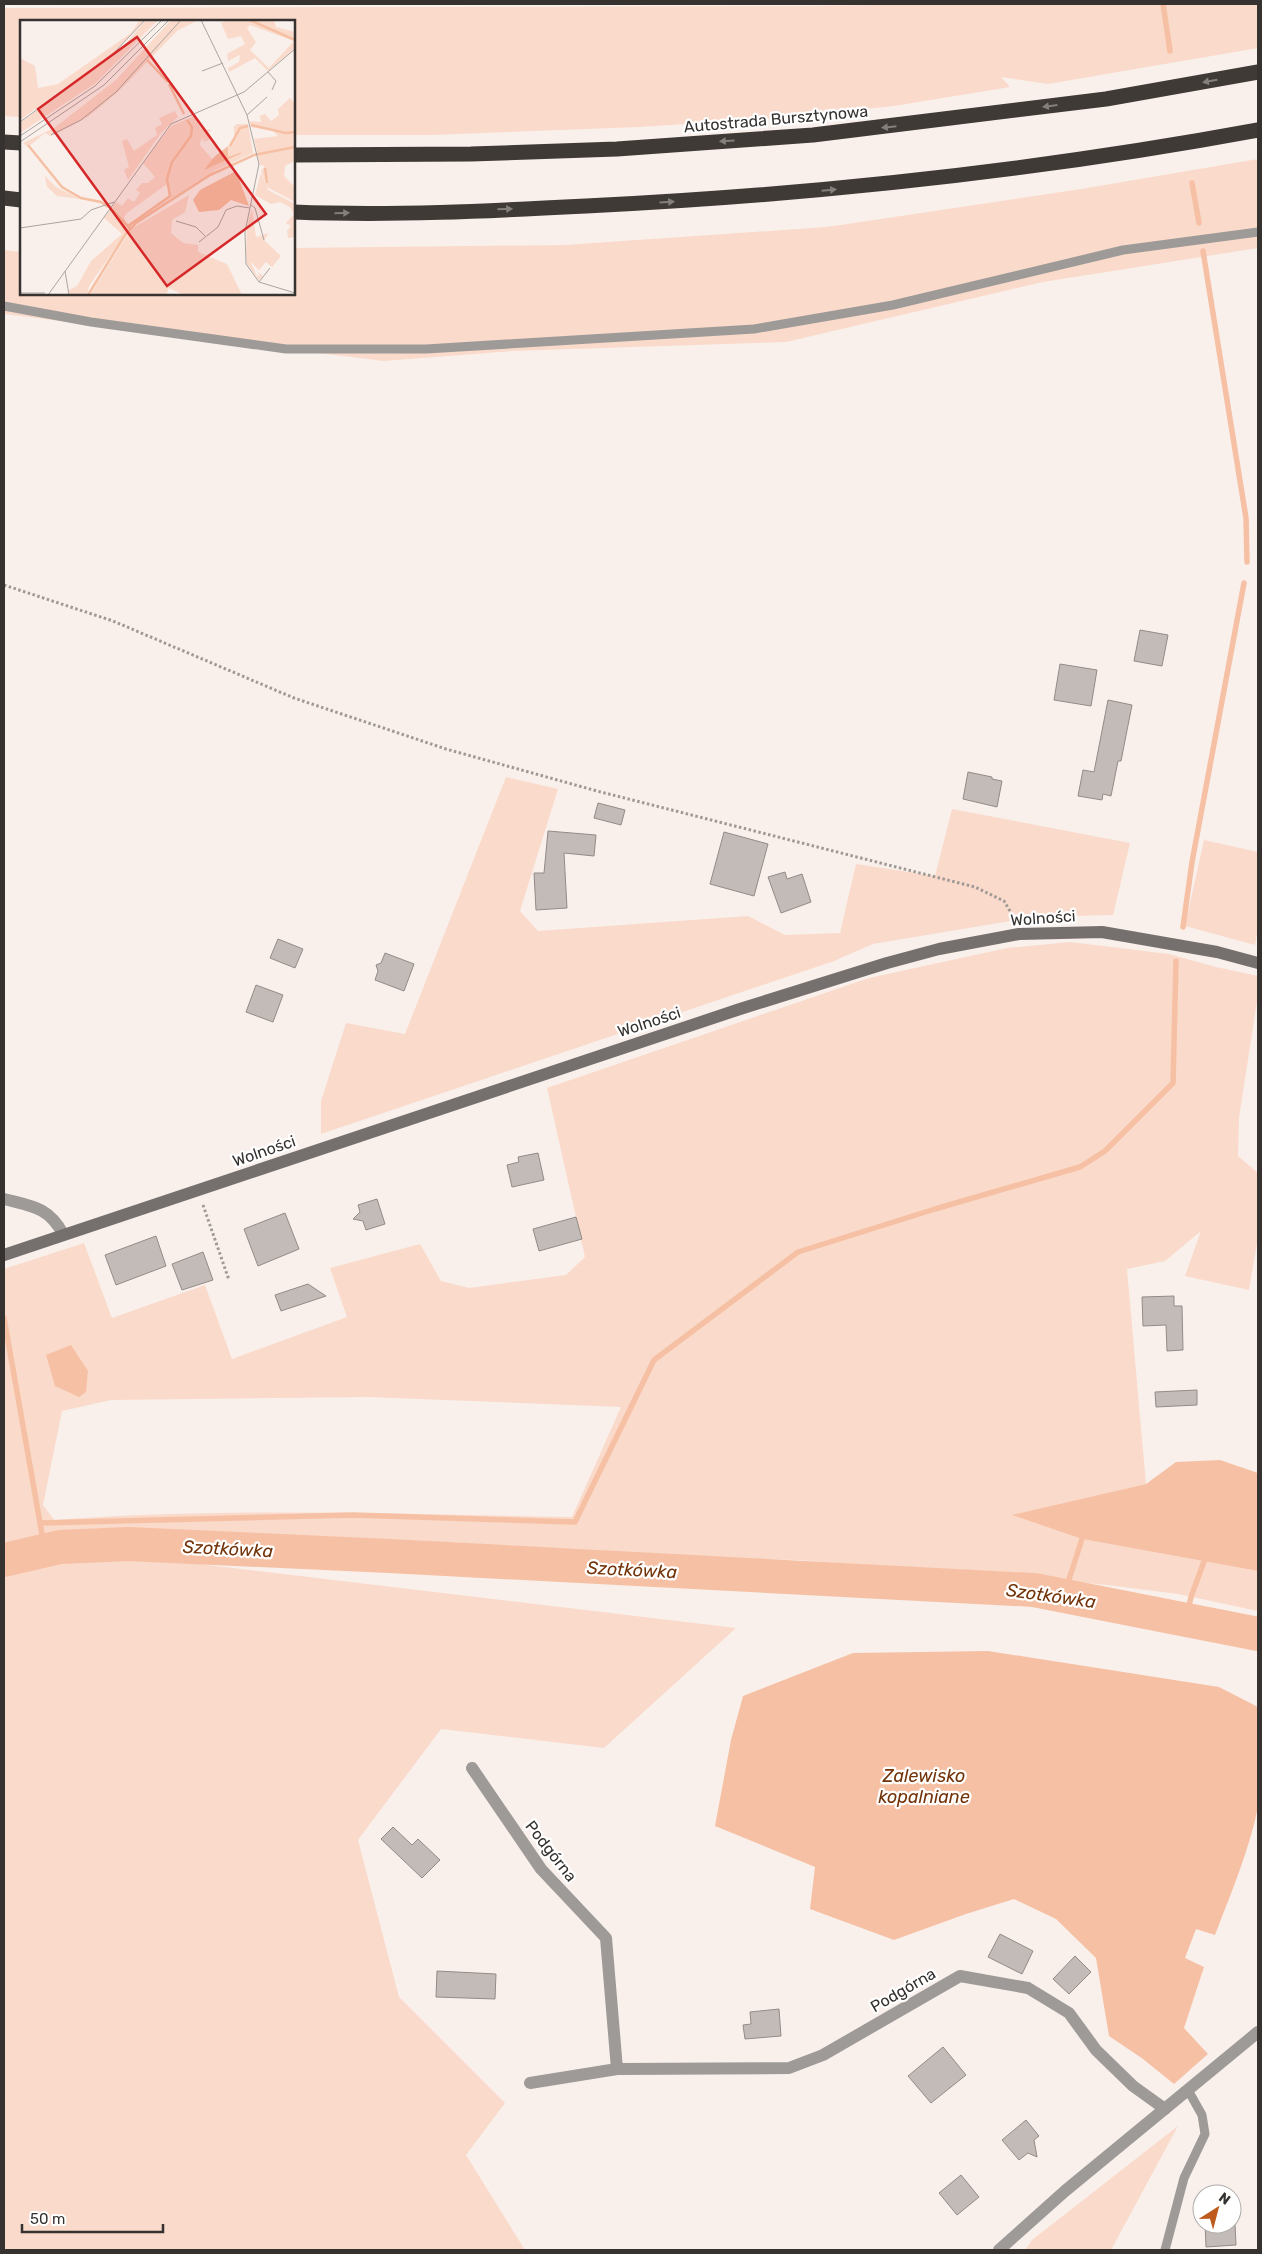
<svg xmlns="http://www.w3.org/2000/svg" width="1262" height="2254" font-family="Rubik,sans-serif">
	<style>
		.green { fill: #fadaca; fill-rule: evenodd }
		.water { fill: #f6c0a4 }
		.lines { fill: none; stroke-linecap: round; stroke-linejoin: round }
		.stream { stroke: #f6c0a4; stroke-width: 5.5 }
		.river { stroke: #f6c0a4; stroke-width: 34 }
		.building { fill: #c3bbb7; stroke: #938b87 }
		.path { stroke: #9f9996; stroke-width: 3; stroke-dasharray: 2.5 2.5; stroke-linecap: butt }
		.service { stroke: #9d9a98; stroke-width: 9 }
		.minor { stroke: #9d9a98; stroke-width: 12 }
		.tertiary { stroke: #9d9a98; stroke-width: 12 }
		.secondary { stroke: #75706d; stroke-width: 12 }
		.motorway { stroke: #403a36; stroke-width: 15 }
		.oneway { fill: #837f7c }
		.labels { text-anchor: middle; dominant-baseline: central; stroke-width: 4.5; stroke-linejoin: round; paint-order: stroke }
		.street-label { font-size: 16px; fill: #353230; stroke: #fff }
		.water-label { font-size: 18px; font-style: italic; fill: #733308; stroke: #fff }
		.inset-river { fill: none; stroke: #f6c0a4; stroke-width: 2.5 }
		.inset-road { fill: none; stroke: #aba4a1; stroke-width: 1 }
		.view { fill: #d62828; fill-opacity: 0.15; stroke: #d62828; stroke-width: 2.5 }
		.inset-edge { fill: none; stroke: #353230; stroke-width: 2.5 }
	</style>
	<rect width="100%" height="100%" fill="#f9f0ec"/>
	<path class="green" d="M963,4H1258V48L1048,84L1001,77L1010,87L894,106L761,119L640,127L431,135H294V21H21V117L4,116V8L800,6Z
		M1258,159V248L1043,282L786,342L512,351L384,361L4,314V250L21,252V294H294V248L565,245L827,227L1081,189Z
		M506,777L558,789L520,911L538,931L748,916L785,935L840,933L856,864L935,876L952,809L1130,843L1113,915L1034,917L873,944L834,961L321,1134V1101L346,1023L405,1034Z
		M1204,840L1258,852V928L1255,945L1185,926Z
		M1070,942L1169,954L1216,967L1258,976V995L1239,1118L1238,1156L1258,1173V1237L1249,1290L1185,1276L1201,1231L1165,1261L1127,1269L1146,1484L1013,1515L1082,1539L1258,1571V1611L1178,1594L1107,1585L799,1560L479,1554L67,1539L4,1556V1269L84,1243L112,1318L205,1285L232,1359L347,1317L330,1268L420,1244L441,1281L469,1288L566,1275L585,1257L547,1088L869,978L1007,948ZM368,1397L621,1407L572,1517C400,1514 226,1507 54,1520L43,1505L62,1411L111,1400Z
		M124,1555L736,1628L604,1748L441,1729L358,1840L399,1997L505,2103L466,2155L525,2250H4V1572L45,1561Z
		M1178,2126L1111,2250H1025L1032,2240Z"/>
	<path class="water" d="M71,1345L88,1371L86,1392L79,1397L55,1386L46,1355Z
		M1220,1460L1258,1473V1571L1082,1539L1012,1515L1146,1484L1176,1462Z
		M988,1651L1219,1687L1258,1707V1807C1249,1851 1231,1893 1215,1935L1196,1929L1185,1958L1204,1967L1184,2028L1208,2054L1174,2084L1143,2059L1109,2036L1096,1958L1056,1919L1014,1899L966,1914L894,1940L810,1909L815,1867L715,1826L731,1740L743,1696L853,1653Z"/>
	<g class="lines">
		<path class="stream" d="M1163,4L1170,51
			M1192,183L1199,223
			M1203,251L1246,518L1247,562
			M1183,927L1192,862L1244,583
			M4,1318L45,1551
			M40,1523L353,1515L575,1522L654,1360L798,1252L935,1209L1080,1167L1105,1151L1173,1083L1176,961
			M1064,1595L1082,1539
			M1186,1620L1191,1597L1206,1556"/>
		<path class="river" d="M4,1560L60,1547L128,1544L389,1556L1034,1590L1258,1634"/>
	</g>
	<path class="building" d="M1140,630L1168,635L1162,666L1134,661Z
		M1060,664L1097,670L1091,706L1054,700Z
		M1108,700L1132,705L1121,761H1118L1111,796L1103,794L1102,800L1078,796L1083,770L1094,772Z
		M968,772L992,777V779L1002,781L997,807L963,799Z
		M598,803L625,810L621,825L594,818Z
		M548,831L596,835L594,856L564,853L567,908L536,910L534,873H544Z
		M724,832L768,844L754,896L710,884Z
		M785,872L787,879L802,874L811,902L781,913L768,877Z
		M278,939L303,949L295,968L270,958Z
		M385,953L414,964L404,991L375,980L378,971L376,965L381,963Z
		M256,985L283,995L273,1022L246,1012Z
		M538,1153L544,1180L512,1187L507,1165L519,1162L518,1157Z
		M377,1199L385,1224L366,1230L363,1221L353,1219L360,1212L358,1205Z
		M285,1213L299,1249L258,1266L244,1229Z
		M576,1217L582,1239L539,1251L533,1229Z
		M156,1236L166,1266L116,1285L105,1255Z
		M203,1252L213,1280L182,1290L172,1264Z
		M308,1284L326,1296L281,1311L275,1295Z
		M1174,1296V1306H1182L1183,1350L1167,1351L1166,1325L1143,1326L1142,1297Z
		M1197,1390V1405L1156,1407L1155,1392Z
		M393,1827L412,1845L418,1839L440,1860L422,1878L381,1839Z
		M1000,1934L1033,1951L1022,1974L988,1957Z
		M1075,1956L1091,1972L1069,1994L1053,1979Z
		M437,1971L496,1974L495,1999L436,1997Z
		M779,2009L781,2036L745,2039L743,2025L751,2024L750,2012Z
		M943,2047L966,2075L931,2103L908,2076Z
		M1026,2120L1039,2136L1034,2140L1037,2157L1028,2153L1019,2160L1002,2140Z
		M961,2175L979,2197L957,2215L939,2193Z
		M1205,2224H1235L1236,2245L1206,2247Z"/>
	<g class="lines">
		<path class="path" d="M4,585L113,621L294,698L446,749L597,791L975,887L1004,901L1016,921
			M203,1205L229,1280"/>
		<path class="service" d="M4,306L91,322L286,349H426L754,329L893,305L1123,250L1258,232
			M1165,2250L1184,2178L1205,2134L1202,2115L1188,2090"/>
		<path class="minor" d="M4,1199C31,1206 49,1207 63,1234
			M472,1768L541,1869L606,1938L617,2069
			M530,2083L617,2069L789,2068L823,2055L960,1976L1028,1988L1069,2013L1096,2050L1133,2086L1165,2109"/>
		<path class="tertiary" d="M999,2250L1065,2191L1258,2032"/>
		<path class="secondary" d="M4,1255L740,1009L887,963L939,949L1019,934L1102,932L1217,952L1258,963"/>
		<path class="motorway" d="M4,142L21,143
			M294,155L471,154L617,149L813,135L1106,99L1258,72
			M4,198L21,200
			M294,212C391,216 489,211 586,206C811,195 1036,171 1258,130"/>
	</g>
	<defs><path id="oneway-solid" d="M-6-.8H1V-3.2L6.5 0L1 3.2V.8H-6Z" transform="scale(1.25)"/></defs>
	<g class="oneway">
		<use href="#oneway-solid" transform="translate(1210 81) rotate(170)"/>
		<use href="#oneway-solid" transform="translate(1050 106) rotate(173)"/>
		<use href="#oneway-solid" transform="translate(889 127) rotate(174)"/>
		<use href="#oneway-solid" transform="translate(727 141) rotate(176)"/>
		<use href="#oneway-solid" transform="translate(829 190) rotate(-5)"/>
		<use href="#oneway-solid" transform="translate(667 202) rotate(-3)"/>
		<use href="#oneway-solid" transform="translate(505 209) rotate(-2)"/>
		<use href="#oneway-solid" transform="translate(342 213) rotate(-1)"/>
	</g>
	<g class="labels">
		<g class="street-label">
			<text transform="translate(776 119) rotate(-5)">Autostrada Bursztynowa</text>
			<text transform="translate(1043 918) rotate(-4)">Wolności</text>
			<text transform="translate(649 1022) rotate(-18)">Wolności</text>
			<text transform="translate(264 1151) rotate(-19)">Wolności</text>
			<text transform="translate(551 1851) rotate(52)">Podgórna</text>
			<text transform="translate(903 1990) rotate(-30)">Podgórna</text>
		</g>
		<g class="water-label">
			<text transform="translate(228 1549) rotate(3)">Szotkówka</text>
			<text transform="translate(632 1570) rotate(3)">Szotkówka</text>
			<text transform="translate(1051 1596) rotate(8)">Szotkówka</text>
			<text x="924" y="1776">Zalewisko<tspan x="924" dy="21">kopalniane</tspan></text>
		</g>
	</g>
	<g transform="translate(20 20)">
		<rect width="275" height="275" fill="#f9f0ec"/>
		<path d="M120,0H124L97,30L0,100V38L15,46L18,68L38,64L111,13ZM126,0H138L76,63L0,113V103L103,27ZM151,0H178L157,11L99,71L69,96L36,114L30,116L25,113L8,127L3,123L34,108L96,60ZM207,0H254L256,7L275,12V28L248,51L235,38L209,52L208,48L219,42L220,35L208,41L207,34L225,24L221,16L208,19L201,3ZM230,5L274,21L249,48L230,30L236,22L227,8ZM270,78L275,84V141L265,146L264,156L275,167V182L247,167L241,151L245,146L240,145L234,119L258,116L253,111L231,107L229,101L241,102L240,96L245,94L251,101L259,95L258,89ZM155,91L158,97L141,113L108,160L104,150L109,147L102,121L107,119L114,131L137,115L135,108L142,104L139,98ZM174,96L181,109L192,110L187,113L190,119L184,122L183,118L179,124L193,140L185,149L208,137V126L214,117V106L217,104H228L233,133L196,150L111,206L69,266L67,275H50L49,270L57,266L71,241L102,214L84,198L96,182L102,186L108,178L114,182L120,173L116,170L122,163H128L135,157L123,143L151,106ZM147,164L150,176L107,205L104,197L107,193ZM241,153L248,170L275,184V217L268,218L267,211L271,206L266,203L274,194L271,188L260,182L251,184L235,175ZM25,156L36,167L60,179L37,176L27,167ZM169,175L165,192L152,200L151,213L163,223L178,225V232L207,244L222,275H164L149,268L146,275H70L111,209ZM232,189L236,217L249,213L244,220L261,236L252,247L246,242L239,250L230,241L237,256H240L238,252L243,256L239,260L227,244L226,235L227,206Z" fill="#fadaca" fill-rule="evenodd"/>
		<path d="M208,126V137L222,132L220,134L184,150L194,137ZM216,151L229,186L211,180L199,190L179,192L173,180L180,170Z" fill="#f6c0a4"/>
		<path class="inset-river" d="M230,0L275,20M127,40L148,62M149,64L164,94M231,105L266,113L275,112M8,125L42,167L61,178L81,182L88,187M210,126L220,108L228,106M245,148L247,163M92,190L110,208M108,206L150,176L147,159L152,142L171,116L172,107L167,100M68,275L105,215L116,203L190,155L234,135L275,127"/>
		<path class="inset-road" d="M181,0L227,95L239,144L225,212L226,244L239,262L275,273M182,51L203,43M248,52L256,61L252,70M227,95L247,77M0,102L91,36L125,0M31,115L61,100L96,72L161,0M0,116L75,66L142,0M0,122L84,65L149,0M231,185L235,188L244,220M156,201L176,207L185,216M0,208L61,199L71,190L94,182M179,222L198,207L206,190L217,186L230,188M45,251L49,275M239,262L250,248M0,273H25M28,275L151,104L224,72L275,29"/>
		<path class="view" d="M117,17L246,194L147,266L18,89Z"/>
		<rect width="275" height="275" class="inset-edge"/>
	</g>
	<rect width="1262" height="2254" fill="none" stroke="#353230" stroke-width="10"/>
	<g transform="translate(1217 2209) rotate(36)"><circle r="24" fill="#ffffff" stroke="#aeadac"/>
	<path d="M0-4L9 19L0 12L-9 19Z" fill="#bd5b1e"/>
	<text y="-8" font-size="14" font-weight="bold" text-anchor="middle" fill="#353230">N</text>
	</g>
	<path d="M22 2224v8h141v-8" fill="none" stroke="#353230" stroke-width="2.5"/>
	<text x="30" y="2224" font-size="15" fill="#353230" stroke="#ffffff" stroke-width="4" paint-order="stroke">50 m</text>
</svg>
